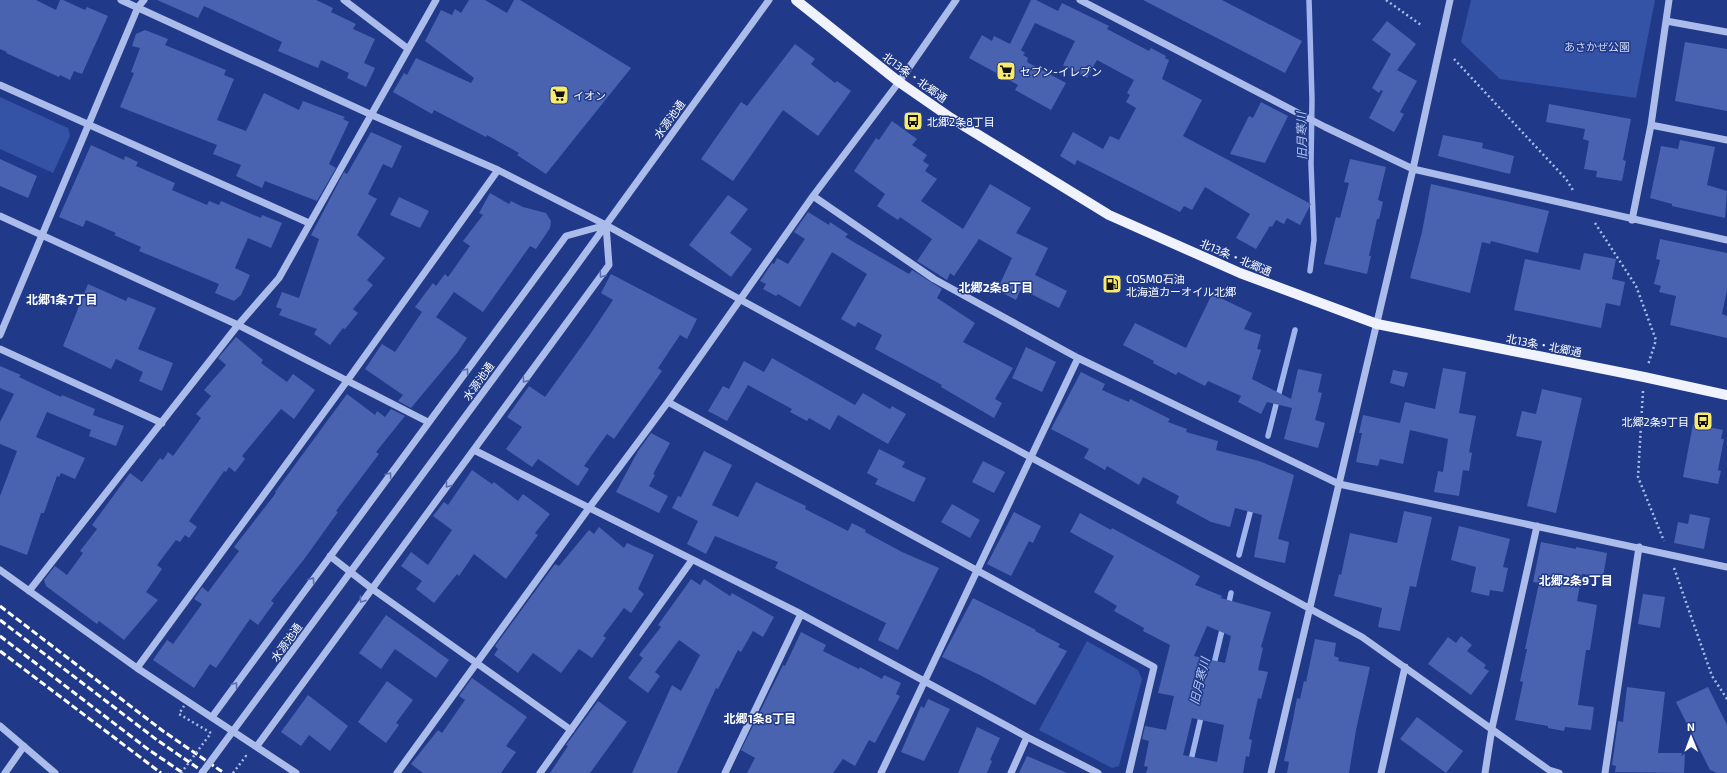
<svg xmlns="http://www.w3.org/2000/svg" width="1727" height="773" font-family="'Exo 2','Noto Sans JP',sans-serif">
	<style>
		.green { fill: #3452a6 }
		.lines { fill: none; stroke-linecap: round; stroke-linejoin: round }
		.stream { stroke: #9fb4ec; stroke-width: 5.5 }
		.building { fill: #4963b1; fill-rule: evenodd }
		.path { stroke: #abbceb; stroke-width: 2.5; stroke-dasharray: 2 3; stroke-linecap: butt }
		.minor { stroke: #abbceb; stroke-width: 7 }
		.major { stroke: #f0f3fe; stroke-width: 10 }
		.rail { stroke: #fff; stroke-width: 3; stroke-dasharray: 7 3; stroke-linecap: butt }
		.path-bridge { stroke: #abbceb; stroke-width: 2.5; stroke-dasharray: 2 3; stroke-linecap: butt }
		.minor-bridge { stroke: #abbceb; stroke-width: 7 }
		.oneway { stroke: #586eb0 }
		.labels { text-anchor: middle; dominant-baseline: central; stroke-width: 3; stroke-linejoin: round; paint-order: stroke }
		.park-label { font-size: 11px; fill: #d0daf8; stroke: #203a89 }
		.poi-label { font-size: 11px; fill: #fff; stroke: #203a89; text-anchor: start }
		.street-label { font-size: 11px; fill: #fff; stroke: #203a89 }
		.water-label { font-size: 12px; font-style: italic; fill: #b7c7f2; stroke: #203a89 }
		.neighbourhood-label { font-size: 12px; font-weight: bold; fill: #fff; stroke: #203a89 }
	</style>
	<rect width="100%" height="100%" fill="#203a89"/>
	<path class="green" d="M1471,0H1655L1636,98L1500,79L1461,42Z
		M0,97L68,128L70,136L53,173L0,149Z
		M1087,641L1138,670L1142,679L1119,766L1112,768L1039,730Z"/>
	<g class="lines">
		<path class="stream" d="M1309,0L1312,99L1311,164L1314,240L1310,271
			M1268,436L1295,330
			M1239,555L1252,505
			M1228,607L1231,593
			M1213,668L1223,626
			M1188,773L1202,713"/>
	</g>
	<path class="building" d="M0,0H36L56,10L60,0H63L85,10L87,7L108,16L82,74L74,71L70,80L60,75L59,77L6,53L7,52L0,49Z
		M157,0H316L333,8L331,12L356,24L353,29L375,39L364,63L375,68L366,87L347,78L349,73L321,60L318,68L278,51L282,42L204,6L198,18Z
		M469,0H485L507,13L514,0H520L631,68L546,174L517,155L519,153L487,135L486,137L434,110L432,114L393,92L404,73L407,75L416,58L471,83L474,78L425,41L441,10L452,15L455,9L461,13Z
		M1031,0H1036L1058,11L1062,3L1109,26L1107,29L1149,51L1151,48L1166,56L1165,58L1169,60L1162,79L1202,100L1183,136L1311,204L1300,225L1287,218L1284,224L1276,220L1272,227L1270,226L1256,249L1236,238L1250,214L1205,187L1192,210L1184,206L1180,212L1077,160L1075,165L1060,156L1073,132L1103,149L1110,136L1119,140L1136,108L1126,102L1130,95L1127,93L1134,80L1097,60L1087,78L1063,65L1075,41L1035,23L1021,50L1025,53L1023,55L1028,58L1027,62L1066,83L1051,110L1015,90L1018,85L969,58L982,35L992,41L994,36L1010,44Z
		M1143,0H1222L1302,41L1285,73Z
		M1387,21L1416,44L1397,70L1417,81L1400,112L1404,114L1394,132L1369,118L1383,91L1381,90L1379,93L1372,88L1391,54L1372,40Z
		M145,30L168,39L165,45L226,70L224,75L234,79L217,120L246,131L264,93L299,110L303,101L345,117L343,119L349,122L329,164L336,168L317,201L265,181L262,188L236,176L241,165L213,154L217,145L120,107L134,73L131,72L140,48L132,46L136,34Z
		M1685,42L1727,49V111L1675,101Z
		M795,44L815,59L811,64L835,83L837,81L851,91L818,136L783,110L733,181L701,159L741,102L747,106Z
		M1261,102L1288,116L1265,163L1230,154L1249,116L1253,118Z
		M1549,104L1631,119L1623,160L1626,161L1622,181L1596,177L1597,171L1584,169L1589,141L1583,139L1585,129L1546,122Z
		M892,121L917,139L912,145L927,155L923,161L929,165L925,171L937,179L921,201L963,229L990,184L1031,208L1016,233L1048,248L1035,275L1067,291L1059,308L1021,289L1016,300L997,290L1012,258L979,239L954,276L950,273L947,280L917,261L932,239L900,217L898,220L877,206L885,194L854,171L876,138L879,140Z
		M371,132L402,146L392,168L383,164L368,194L377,199L357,235L385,258L367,280L373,285L353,309L358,313L345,329L343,328L330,345L314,334L317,329L279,315L282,309L276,307L282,292L299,298L319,239L311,235L344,172L347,174Z
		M1443,135L1483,143L1482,148L1514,156L1510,174L1438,156Z
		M1680,140L1715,147L1707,185L1727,191L1725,218L1672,206V204L1650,198L1661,146L1678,149Z
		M91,145L124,160L125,156L138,162L136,166L175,183L172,190L207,205L209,201L219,205L221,201L261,218L262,215L282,223L271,248L248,238L235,268L250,275L241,295L234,301L215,293L219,284L139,251L141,247L114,235L116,233L86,220L83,227L59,217Z
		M0,159L37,176L28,198L0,186Z
		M1350,159L1386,167L1378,200L1383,202L1379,219H1377L1369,256H1371L1367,274L1324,264L1336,217L1340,218L1349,183L1344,182Z
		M1431,184L1549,211L1538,253L1491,241L1490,244L1482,242L1470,293L1410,278L1422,232Z
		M490,193L509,204L511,201L523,207L546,213L551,221L550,228L536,249L530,246L483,312L454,292L436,317L467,338L457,353L411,408L398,401L403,395L365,369L382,344L395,352L422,312L415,307L433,283L436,286L445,274L448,277L470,246L463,241L483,215L479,213Z
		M728,195L748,209L730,233L752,249L731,277L689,245Z
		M399,197L429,211L420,228L390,215Z
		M808,212L829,225L830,222L848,234L845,237L909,274L912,270L942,289L937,298L975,323L963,342L1013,368L995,399L1002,403L994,418L941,387L942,385L875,349L882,335L858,322L855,327L841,319L867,274L832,252L800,307L778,294L776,296L763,289L766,284L760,281L772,263L774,264L777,258L788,264L805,239L794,232Z
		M1660,239L1727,253V290L1722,314L1727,316V338L1670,325L1676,296L1659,292L1661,286L1654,284L1660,260L1656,259Z
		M1584,253L1616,259L1612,279L1625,282L1620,306L1606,303L1601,328L1514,310L1525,259L1580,270Z
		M611,274L697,319L687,339L680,335L658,368L662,371L614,439L607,434L584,466L589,469L578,486L538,459L532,467L506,449L522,427L507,417L529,386L545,397L589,336L613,300L601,293Z
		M88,284L126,301L128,297L156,308L138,349L173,363L162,391L139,381L143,372L116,359L111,369L63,346Z
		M1212,294L1252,313L1244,329L1261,335L1257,349L1261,350L1252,379L1291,399L1298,369L1322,374L1318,392L1322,393L1315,420L1325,423L1318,448L1284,439L1292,408L1267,402L1261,414L1238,402L1241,396L1208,381L1205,386L1178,372L1176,375L1153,363L1154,361L1123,345L1135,323L1186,348Z
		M236,337L263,360L261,363L287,382L293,374L315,390L294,419L281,409L242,456L245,459L235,472L229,467L226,472L224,471L189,521L197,527L189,538L185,535L180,542L176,540L157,565L162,569L146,592L158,600L124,640L99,621L97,624L46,586L44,580L55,566L67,575L83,553L80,551L97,529L92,525L130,473L142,482L160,458L163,460L168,452L173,456L201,418L196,414L211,396L204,390L226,365L218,358Z
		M1026,347L1056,362L1042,392L1012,378Z
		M772,358L855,405L863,393L890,409L892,406L906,414L888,444L838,415L830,430L809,418L807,421L790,412L792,409L748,385L727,421L708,411L723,386L729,389L744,361L764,372Z
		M0,366L21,375L19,377L61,397L62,395L95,409L93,415L124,426L116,446L89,436L91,430L47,412L36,437L85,458L75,479L61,473L59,477L57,476L44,513H41L27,555L0,545V496L17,451L0,444V422L14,394L0,388Z
		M1443,368L1466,372L1459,413L1476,416L1469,452L1472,453L1469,471L1463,470L1459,496L1434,492L1438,471L1443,472L1448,439L1410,430L1403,464L1380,459L1378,466L1356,462L1362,433H1359L1363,415L1400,423L1405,402L1435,409Z
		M1393,370L1408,373L1404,387L1390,383Z
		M1081,372L1105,384L1102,390L1129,402L1130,399L1170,419L1168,422L1187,429L1186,432L1218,441L1216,450L1259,461L1294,475L1278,539L1289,542L1285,563L1254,557L1262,515L1235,508L1230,527L1211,522L1176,503L1179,496L1143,477L1139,485L1107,466L1105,470L1084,458L1089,449L1051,429Z
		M1542,389L1582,398L1556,513L1527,506L1542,441L1516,436L1522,411L1536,414Z
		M347,394L375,415L377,411L385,417L391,409L405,416L376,452L379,454L336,511L338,512L305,558L271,601L274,603L258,625L250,619L216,668L210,664L194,688L153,660L167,640L173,644L202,604L194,599L202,587L208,592L239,551L234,547L276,493L275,492Z
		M1693,424L1723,430L1721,439H1724L1718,470L1721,471L1718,484L1683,477Z
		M651,433L670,443L653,474L655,475L649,486L668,496L659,513L616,492L638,451Z
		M879,449L905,462L902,467L926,478L914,502L875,484L878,479L867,473Z
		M704,451L732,465L712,505L738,517L756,482L806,506L805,509L848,531L852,523L866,530L865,532L902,552L939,568L898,650L878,640L886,623L775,568L778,562L715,536L706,554L687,544L698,521L672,508L678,496L681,497Z
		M983,461L1005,472L994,493L972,482Z
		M472,470L492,484L494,482L518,501L523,494L550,514L535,533L538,535L506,579L474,554L459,576L457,574L434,603L416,589L422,581L401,566L411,552L428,565L452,530L433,516L444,502L448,505Z
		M952,504L980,520L970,538L941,522Z
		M1404,511L1432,517L1416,587L1410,586L1400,631L1378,627L1382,608L1334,596L1339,574L1341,575L1350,533L1397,543Z
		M1014,512L1041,526L1033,543L1029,541L1011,576L987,564Z
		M1080,513L1111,530L1112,528L1200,576L1195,585L1222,596L1221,598L1271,612L1261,647L1263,648L1258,670L1268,672L1261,699L1258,698L1249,739L1252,740L1249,757L1246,756L1243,773H1146L1148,767L1144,766L1149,741L1142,739L1145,726L1166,730L1174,696L1158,693L1170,645L1143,631L1144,628L1114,611L1117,606L1094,592L1114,556L1070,532ZM1207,626L1231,636L1225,663L1194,656ZM1192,718L1224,725L1217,762L1183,755Z
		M1690,514L1710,518L1704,549L1674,543L1678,522L1688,524Z
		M1459,526L1510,539L1503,567L1508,568L1503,592L1490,590L1489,596L1471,592L1476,567L1451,560Z
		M599,527L624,548L627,543L654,555L638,589L644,594L631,613L624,608L603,636L606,638L592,658L579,649L561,673L533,653L518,673L494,655L498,649L495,646L555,564L559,566L589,530L594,534Z
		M1541,542L1576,549V547L1607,553L1603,577L1582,574L1577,601L1597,605L1590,650H1586L1578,705L1594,707L1591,730L1565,727L1564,731L1548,728V726L1515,720L1523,682L1520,681L1527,649H1525L1539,583L1533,582Z
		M691,579L700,585L704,579L730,596L732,593L774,617L763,637L753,631L741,652L738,650L718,689L716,688L677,773H632L672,685L681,691L700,655L679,640L655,672L660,676L648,693L628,678L643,658L639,655L661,627L658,625Z
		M1643,594L1665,597L1660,628L1638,624Z
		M973,598L1036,630L1035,631L1060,644L1058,647L1067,651L1035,705L980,675L942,657Z
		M386,615L449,660L436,678L395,649L381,669L359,653Z
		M801,632L826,645L823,651L859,669L860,667L882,679L884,675L901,683L896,694L900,696L875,743L869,740L855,766L843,759L833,773H747L755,758L741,750L783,665L785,666Z
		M1461,636L1472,645L1467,651L1486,665L1484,668L1489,671L1471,695L1428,664L1448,637L1456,643Z
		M1315,639L1336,643L1334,656L1339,658L1338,661L1370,667L1356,730L1349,773H1287L1289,762L1284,761L1293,719L1297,698L1300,699L1304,681L1306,682Z
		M472,678L527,717L506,746L516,752L501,773H423L411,764L438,730L442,733L465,700L459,696Z
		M387,681L413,700L396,723L399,725L386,743L358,722Z
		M1627,687L1665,692L1658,753H1685L1684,773L1615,772L1616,766L1612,765L1617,729L1618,721L1623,722Z
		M1708,687L1727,725V773H1717L1710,770L1676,702Z
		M308,695L348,726L330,751L309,735L301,746L281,732Z
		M928,699L950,709L924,761L901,752L921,706L924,708Z
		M598,701L627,722L590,773H550L568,746L566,745Z
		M1417,717L1463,751L1446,773L1400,739Z
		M977,727L1000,738L990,760L992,761L987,773H958Z
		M1027,756L1067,773H1019Z"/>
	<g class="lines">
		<path class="path" d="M1386,0L1421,25
			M1454,59L1566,179L1574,192
			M1595,223L1636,286L1656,340L1648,365
			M1643,391L1638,477L1664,541
			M1674,568L1712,676L1727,699
			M233,773L246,756L247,757"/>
		<path class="minor" d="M121,0L372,115L498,170L606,225L741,300L1362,637L1549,770L1559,773
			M344,0L407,48
			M1080,0L1325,127L1413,169L1727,240
			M1666,21L1727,32
			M0,85L309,223
			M1651,125L1669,0
			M813,196L934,279L1078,358L1339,484L1727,567
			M0,216L238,325L428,422
			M1632,220L1651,125L1727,140
			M566,280L769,0
			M0,335L138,7L144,0
			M0,349L162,423
			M668,402L1154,667L1129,773
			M474,450L801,614L1027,737L1098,773
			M330,556L371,588L571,730
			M0,570L137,668L296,773
			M29,591L238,325L279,278L436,0
			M137,668L347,381L498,170
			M212,717L566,236L606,225
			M0,726L55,773
			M257,746L609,265L606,225
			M5,773L24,746
			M397,773L589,508L668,402L813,196L899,82L956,0
			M540,773L692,560
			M725,773L801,614
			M881,773L1078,358
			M1011,773L1027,737
			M1271,773L1413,169L1450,0
			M1381,773L1405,667
			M1485,773L1492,728L1537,526
			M1605,773L1639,547"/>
		<path class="major" d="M796,0L899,82L951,118L1109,215L1240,273L1377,324L1644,377L1727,395"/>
		<path class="rail" d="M0,606L163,731L224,773
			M0,620L157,740L205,773
			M0,636L149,750L183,773
			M0,651L161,773"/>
		<path class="path-bridge" d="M181,773L211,733L179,714L184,706"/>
		<path class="minor-bridge" d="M202,773L566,280"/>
	</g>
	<defs><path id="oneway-chevron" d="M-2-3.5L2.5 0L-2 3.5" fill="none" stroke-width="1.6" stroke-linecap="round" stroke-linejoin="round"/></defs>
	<g class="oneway">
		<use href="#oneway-chevron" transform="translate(602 275) rotate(126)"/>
		<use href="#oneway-chevron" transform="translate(466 371) rotate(-54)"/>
		<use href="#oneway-chevron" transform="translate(525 380) rotate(126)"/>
		<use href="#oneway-chevron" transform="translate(389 475) rotate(-54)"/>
		<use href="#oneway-chevron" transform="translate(448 485) rotate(127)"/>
		<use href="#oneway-chevron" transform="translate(312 580) rotate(-54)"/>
		<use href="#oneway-chevron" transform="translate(362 600) rotate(126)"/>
		<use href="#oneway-chevron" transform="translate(235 685) rotate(-54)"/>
	</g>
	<defs>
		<symbol id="supermarket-square" viewBox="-11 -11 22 22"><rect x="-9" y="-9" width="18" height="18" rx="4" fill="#f8ea6c" stroke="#203a89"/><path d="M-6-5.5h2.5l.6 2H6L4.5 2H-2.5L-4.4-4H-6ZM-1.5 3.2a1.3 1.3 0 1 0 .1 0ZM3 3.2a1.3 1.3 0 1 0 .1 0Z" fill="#111"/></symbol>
		<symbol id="bus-square" viewBox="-11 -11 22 22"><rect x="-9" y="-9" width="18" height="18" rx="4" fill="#f8ea6c" stroke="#203a89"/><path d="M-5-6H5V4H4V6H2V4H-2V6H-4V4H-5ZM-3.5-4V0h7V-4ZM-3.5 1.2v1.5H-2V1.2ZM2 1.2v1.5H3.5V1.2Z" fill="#111"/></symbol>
		<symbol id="fuel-square" viewBox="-11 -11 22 22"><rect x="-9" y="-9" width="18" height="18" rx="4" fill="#f8ea6c" stroke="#203a89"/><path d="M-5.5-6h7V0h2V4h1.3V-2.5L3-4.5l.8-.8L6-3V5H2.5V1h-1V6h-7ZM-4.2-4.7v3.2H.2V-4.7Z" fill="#111"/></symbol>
	</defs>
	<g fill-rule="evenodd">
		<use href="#supermarket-square" x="995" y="60" width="22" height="22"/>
		<use href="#supermarket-square" x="548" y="84" width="22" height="22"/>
		<use href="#bus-square" x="902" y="110" width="22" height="22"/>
		<use href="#fuel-square" x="1101" y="273" width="22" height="22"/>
		<use href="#bus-square" x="1692" y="410" width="22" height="22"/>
	</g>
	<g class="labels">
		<g class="park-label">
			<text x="1597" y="46">あさかぜ公園</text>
		</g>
		<g class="poi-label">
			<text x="1020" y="71">セブン-イレブン</text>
			<text x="573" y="95">イオン</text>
			<text x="927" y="121">北郷2条8丁目</text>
			<text x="1126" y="278">COSMO石油<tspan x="1126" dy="13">北海道カーオイル北郷</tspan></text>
			<text x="1689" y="421" text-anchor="end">北郷2条9丁目</text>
		</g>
		<g class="street-label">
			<text transform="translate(915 77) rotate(36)">北13条・北郷通</text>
			<text transform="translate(669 119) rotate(-54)">水源池通</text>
			<text transform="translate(1236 257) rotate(23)">北13条・北郷通</text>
			<text transform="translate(1544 345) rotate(11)">北13条・北郷通</text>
			<text transform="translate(478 381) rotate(-54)">水源池通</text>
			<text transform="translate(286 642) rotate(-54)">水源池通</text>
		</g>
		<g class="water-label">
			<text transform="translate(1301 136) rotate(-91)">旧月寒川</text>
			<text transform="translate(1199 681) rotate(-76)">旧月寒川</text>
		</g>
		<g class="neighbourhood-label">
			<text x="996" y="287">北郷2条8丁目</text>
			<text x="62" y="299">北郷1条7丁目</text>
			<text x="1576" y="580">北郷2条9丁目</text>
			<text x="760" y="718">北郷1条8丁目</text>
		</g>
	</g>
	<g transform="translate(1691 737) rotate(359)" stroke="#203a89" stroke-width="3" paint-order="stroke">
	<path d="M0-3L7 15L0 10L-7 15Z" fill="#ffffff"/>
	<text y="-6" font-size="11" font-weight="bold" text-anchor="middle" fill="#ffffff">N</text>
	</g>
</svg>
